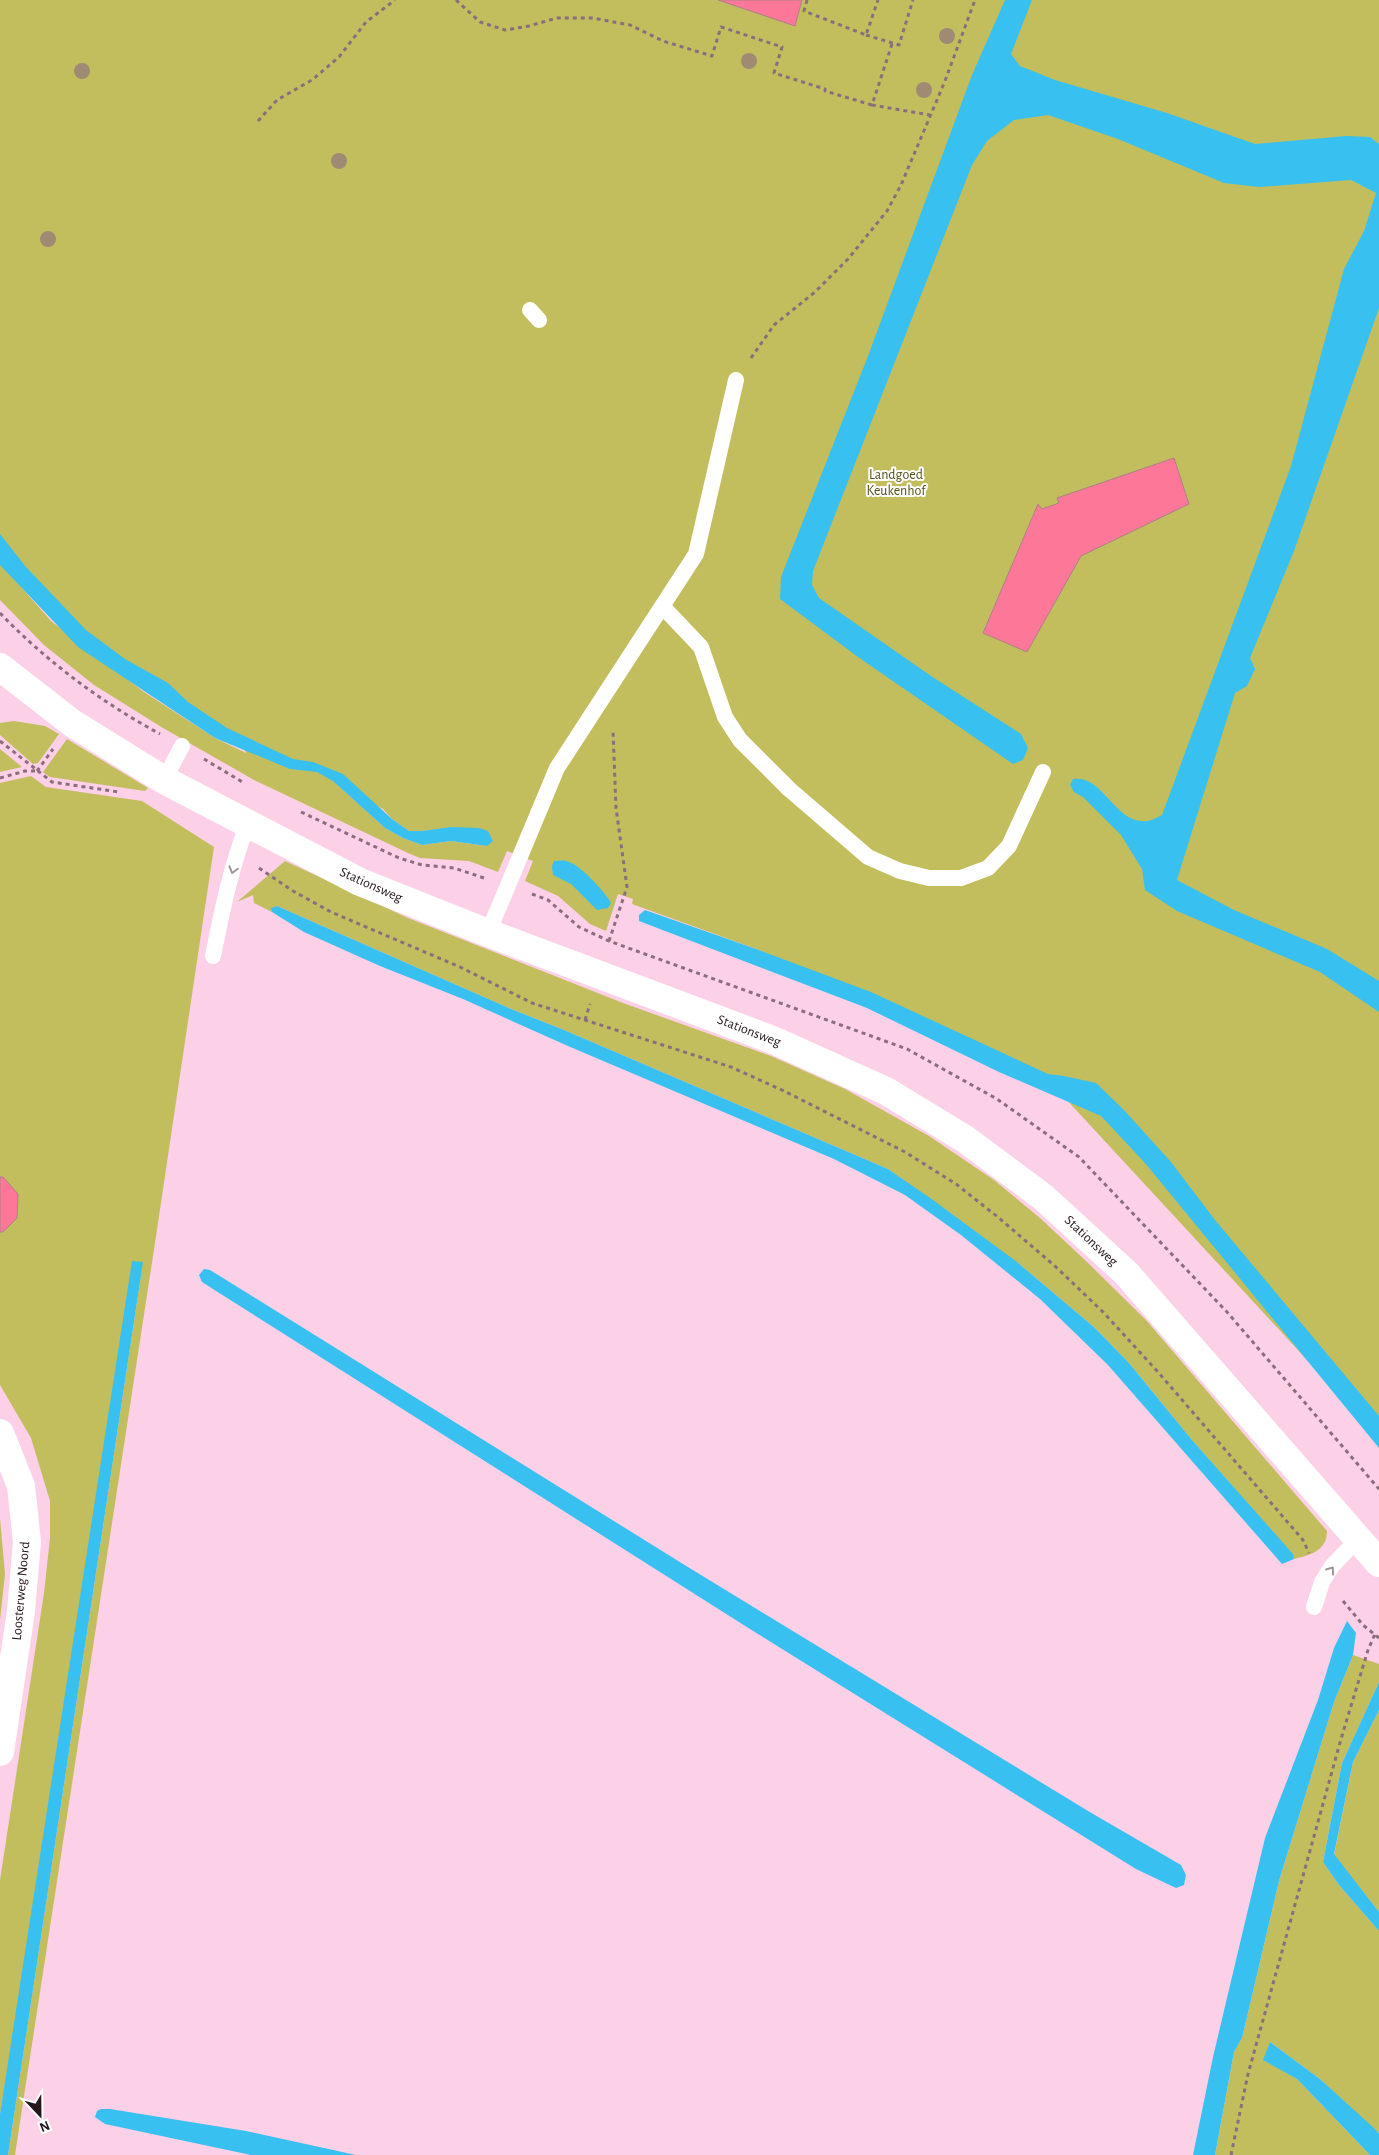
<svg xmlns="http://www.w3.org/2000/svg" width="1379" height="2155" font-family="'Alegreya Sans',sans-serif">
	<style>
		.green { fill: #c2be5d; fill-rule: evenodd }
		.water { fill: #37c0f0 }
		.building { fill: #fd7898; stroke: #ac8088 }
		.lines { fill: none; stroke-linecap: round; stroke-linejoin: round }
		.path { stroke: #8b6e7c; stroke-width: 3; stroke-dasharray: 4 4; stroke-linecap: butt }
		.service { stroke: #fff; stroke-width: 16 }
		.tertiary { stroke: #fff; stroke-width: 28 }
		.secondary { stroke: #fff; stroke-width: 28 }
		.tree { fill: #a08a74 }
		.oneway { stroke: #9d969a }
		.labels { text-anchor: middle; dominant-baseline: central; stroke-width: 4; stroke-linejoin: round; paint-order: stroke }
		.park-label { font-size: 14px; fill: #545117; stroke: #fff }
		.street-label { font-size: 14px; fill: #25161e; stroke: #fff }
	</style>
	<rect width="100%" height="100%" fill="#fcd0e6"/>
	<path class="green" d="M0,0H1379V1435L1346,1402L1040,1071L759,950L632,904L633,899L618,894L606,931L590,924L558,896L525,881L533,861L507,851L498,872L469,861L420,858L408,853L254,780L163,728L94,685L44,645L0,600ZM21,587L245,750L246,753L215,738L144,692L51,621ZM340,787L383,809L392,819L409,831H422L446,828L487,846L451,841L422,845L403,838L385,828Z
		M14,721L45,726L59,734L38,763L33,764L0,735V723Z
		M67,739L148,788L145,791L50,777L43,772Z
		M0,749L22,767L0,772Z
		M31,776L46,787L142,801L214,847L155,1243L15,2155H8L143,1262L0,2114V1880L44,1593L50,1538V1501L31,1438L0,1385V783Z
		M285,861L408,918L623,1003L771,1056L845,1089L929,1136L994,1180L1040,1218L1087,1262L1146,1320L1327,1531C1327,1551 1310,1555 1294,1559L1292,1554L1192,1440L1129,1363L1095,1328L1017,1262H1013L976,1232L888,1169L564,1030L511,1009L277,906L272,908V912L254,903L253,895L237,902Z
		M0,1518L5,1574L0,1620Z
		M1353,1655L1379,1664V1682L1342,1763L1323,1862L1339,1885L1379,1931V2134L1320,2079L1270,2042L1264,2060L1297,2079L1370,2155H1215L1234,2052L1242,2038L1279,1881L1334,1702Z
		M1379,1710V1912L1334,1855L1353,1762Z"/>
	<path class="water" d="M1005,0H1032L1011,54L1020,66L1055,80L1167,113L1255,144L1346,136L1370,137L1379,144V308L1294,551L1250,658L1255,669L1247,686L1235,693L1177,880L1234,910L1327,949L1379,981V1012L1320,972L1177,911L1145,890L1142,869L1121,835L1083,797L1074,792L1070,785L1073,779C1104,774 1114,825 1148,821C1152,820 1158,817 1162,815L1291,466L1344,269L1364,231L1376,193L1351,180L1259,187L1224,183L1118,139L1048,115L1014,120L987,141L972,165L813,571L812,585L819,598L931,676L1021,734L1028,748L1023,760L1013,764L858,657L780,599L781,577L868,356L972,75Z
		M0,534L26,567L86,630L125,659L168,683L188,702L227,728L293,759L313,762L343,774L392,819L409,831H422L451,827L479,828L488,831L493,841L487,846L451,841L422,845L403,838L385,828L333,781L317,772L290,769L215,738L78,647L0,565Z
		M554,861C557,861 563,860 566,861C579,863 605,892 611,903L608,908L597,910L571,884L553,875L552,866Z
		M277,906L511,1009L564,1030L888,1169L933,1200L1017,1262L1095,1328L1129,1363L1192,1440L1293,1554L1294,1559L1282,1564L1108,1365L1040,1299L961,1235L905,1195L834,1159L568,1046L463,999L380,966L304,932L272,912L271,908Z
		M645,910L759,950L871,992L1048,1074L1064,1076L1096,1083L1124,1110L1171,1162L1215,1220L1379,1416V1448L1145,1163L1101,1116L999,1072L867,1008L639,921V915Z
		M132,1261L143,1262L8,2155H0V2114Z
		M204,1269L210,1270L683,1564L1088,1811L1181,1865L1186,1875L1184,1885L1176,1888L1136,1869L750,1629L202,1282L199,1275Z
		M1347,1621L1356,1633L1353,1655L1334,1702L1279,1881L1242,2038L1234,2052L1215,2155H1193L1213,2057L1265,1838L1318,1700L1334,1648Z
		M1379,1682V1710L1353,1762L1334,1854L1379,1912V1931L1339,1885L1323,1862L1342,1763Z
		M1270,2042L1320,2079L1375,2129L1379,2134V2155H1370L1297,2079L1263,2060Z
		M101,2109H110L246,2131L356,2155H251L105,2124L95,2117L97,2111Z"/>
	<path class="building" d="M718,0H802L795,26Z
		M1174,458L1189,504L1081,556L1027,652L983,633L1038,504L1042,509L1059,503L1057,498Z
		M0,1177H3L18,1194L17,1218L3,1232H0Z"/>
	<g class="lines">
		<path class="path" d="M456,0L480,22L505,30L529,26L557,18H593L630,25L663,41L712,56L721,27L782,47L774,73L825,89V91L872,105
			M807,0L804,11L866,35L878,0
			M866,35L899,45L913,0
			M892,44L872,105L930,115
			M258,121L277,100L312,80L339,57L366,22L395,0
			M751,358L774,325L815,292L848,259L887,211L901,185L945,81L975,0
			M0,613C46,661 101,702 160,734
			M0,741L52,782L119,792
			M204,759L244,783
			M37,771L53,749
			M0,778L25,771H36
			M301,812L399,858L422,865L454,868L484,878
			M259,868L293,891L331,912L460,967L532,1003L731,1067L784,1091L905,1152L956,1184L999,1218L1056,1267L1103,1312L1158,1372L1303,1540L1309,1553
			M532,894L548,900L579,927L609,941L907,1049L997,1099L1079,1157L1227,1312L1379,1489
			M609,941L627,887L616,808L613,731
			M585,1020L590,1004
			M1343,1601L1363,1625L1379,1638
			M1231,2155L1248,2074L1341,1739L1368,1650L1375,1634"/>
		<path class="service" d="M530,310L539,320
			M663,607L701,647L725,717L740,740L789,789L868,857L900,871L929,878H961L988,868L1009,846L1043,772
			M164,780L182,746
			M488,933L557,768L696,554L736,380
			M213,956C222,911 231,866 248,823
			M1314,1607L1322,1582L1332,1566L1358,1539"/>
		<path class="tertiary" d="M0,1433L21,1486L27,1542L21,1611L0,1752"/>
		<path class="secondary" d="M0,667L72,723L164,780L360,882L488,933L773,1040L886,1091L965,1139L1043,1197L1126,1273L1379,1563"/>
	</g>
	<g class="tree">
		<circle cx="947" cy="36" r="8"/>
		<circle cx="749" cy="61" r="8"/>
		<circle cx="82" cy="71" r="8"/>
		<circle cx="924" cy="90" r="8"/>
		<circle cx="339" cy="161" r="8"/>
		<circle cx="48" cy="239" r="8"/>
	</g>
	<defs><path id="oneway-chevron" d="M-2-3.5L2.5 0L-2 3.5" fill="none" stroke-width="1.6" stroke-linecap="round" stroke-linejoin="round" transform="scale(1.25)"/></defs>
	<g class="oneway">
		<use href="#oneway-chevron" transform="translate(233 870) rotate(106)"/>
		<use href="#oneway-chevron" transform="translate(1331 1570) rotate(-54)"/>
	</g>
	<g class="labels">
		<g class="park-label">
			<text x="896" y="475">Landgoed<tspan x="896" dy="16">Keukenhof</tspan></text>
		</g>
		<g class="street-label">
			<text transform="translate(371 885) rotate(24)">Stationsweg</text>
			<text transform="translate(749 1031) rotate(21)">Stationsweg</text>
			<text transform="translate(1091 1241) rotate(43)">Stationsweg</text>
			<text transform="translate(21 1591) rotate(-85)">Loosterweg Noord</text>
		</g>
	</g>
	<g transform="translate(40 2115) rotate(158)" stroke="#ffffff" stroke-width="4" paint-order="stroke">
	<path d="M0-4L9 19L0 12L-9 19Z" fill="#25161e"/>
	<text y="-8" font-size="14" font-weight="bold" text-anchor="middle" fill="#25161e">N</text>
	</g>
</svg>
